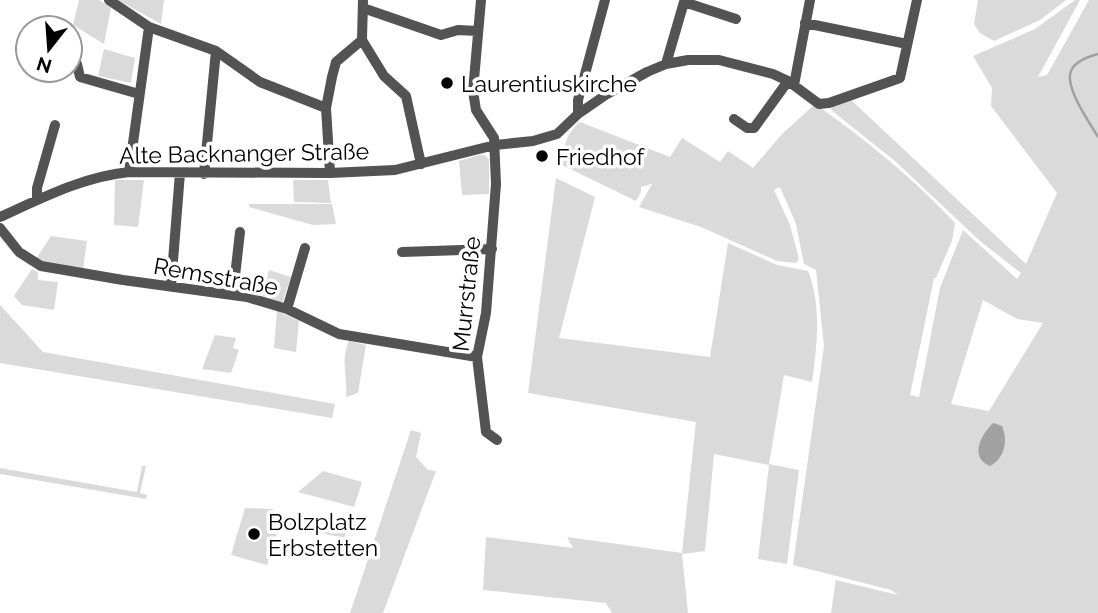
<svg xmlns="http://www.w3.org/2000/svg" width="1098" height="613" font-family="Raleway,sans-serif">
	<style>
		.green { fill: #dadada; fill-rule: evenodd }
		.water { fill: #a1a1a1 }
		.lines { fill: none; stroke-linecap: round; stroke-linejoin: round }
		.stream { stroke: #a1a1a1; stroke-width: 2.5 }
		.minor { stroke: #535353; stroke-width: 10 }
		.poi-dot { fill: #000; stroke: #fff; stroke-width: 2.5 }
		.labels { text-anchor: middle; dominant-baseline: central; stroke-width: 7; stroke-linejoin: round; paint-order: stroke }
		.poi-label { font-size: 23px; fill: #000; stroke: #fff; text-anchor: start }
		.street-label { font-size: 23px; fill: #000; stroke: #fff }
	</style>
	<rect width="100%" height="100%" fill="#fff"/>
	<path class="green" d="M79,0H99L111,8L104,44L73,25Z
		M118,0H164L161,24Z
		M978,0H1066L1040,20L994,41L980,33L974,24Z
		M1075,0H1080L1038,77L1047,75L1089,0H1098V613H831L836,580L898,595L891,590L793,565L824,346L816,270L804,264L796,224L780,187L774,190L790,225L799,259L796,263L777,261L701,227L639,207L652,184L641,187V192L636,201L562,165C563,148 566,133 580,122L670,157L682,138L720,162L728,151L753,168L782,134L815,104C865,139 913,178 955,223L952,241L936,278H934L910,395L919,397L940,288L963,230L1017,279L1021,273L980,241L895,161L831,110L833,105L850,99L1026,264L1057,193L991,106L992,88L973,56L1035,29ZM983,300L1017,319L1043,323L989,411L951,404Z
		M104,49L135,58L131,83L98,76Z
		M479,155H484L489,159V194L462,195L459,161Z
		M556,178L595,197L559,338L710,357L728,243L777,265L808,271C822,306 817,346 812,382L784,375L769,464L799,470L787,564L758,559L769,465L714,454L705,551L682,554L688,613H612L606,603L483,590L486,537L573,548L567,537L682,553L696,422L528,393Z
		M115,180H144L138,227L114,225Z
		M293,180H328L331,203L294,202Z
		M249,204H332L336,224L313,225L249,207Z
		M51,236L87,241L83,269L52,265L36,259Z
		M32,269L38,272V280L58,282L54,310L22,305L14,296Z
		M269,270L291,277L282,303L263,296Z
		M0,305L43,352L335,404L332,418L0,363Z
		M277,311L299,321L296,352L274,348Z
		M215,335L236,338L233,348L239,350L231,373L202,369Z
		M349,341L366,345L358,393L346,397C348,378 340,359 349,341Z
		M411,430L421,433L416,457L428,470L436,471L383,613H350Z
		M142,466H146L140,493L147,495L146,499L0,474V468L137,492Z
		M323,471L362,482L354,507L298,492Z
		M245,508L273,509L274,513L347,530L344,538L280,524L267,565L231,555Z"/>
	<path class="water" d="M993,423L1002,426C1008,440 1005,458 990,466C968,457 982,434 993,423Z"/>
	<g class="lines">
		<path class="stream" d="M1098,54C1088,57 1075,61 1071,71C1064,87 1090,123 1098,137"/>
		<path class="minor" d="M109,0L149,27L216,51L260,82L326,108
			M363,0L362,40L384,76L406,96L421,164
			M481,0L473,91L476,110L494,138L496,184L486,313L477,357L486,432L497,440
			M363,8L441,35L458,30L477,31
			M805,23L907,44
			M70,55L77,64L80,77L139,94
			M666,64L684,2L736,19
			M794,85L810,0
			M578,114V100L605,0
			M734,119L747,128H754L788,81
			M129,172L149,27
			M330,173L326,108L332,77L336,62L362,40
			M204,174L216,51
			M37,200V188L55,125
			M0,217C42,198 82,177 129,172L330,173L395,170L495,145L533,141L557,134L578,114L607,94L647,72L666,64L688,60H719L773,74L788,81L819,104L829,103L900,78L917,0
			M0,228L19,252L41,266L123,280L247,297L287,309L339,334L477,357
			M402,252L492,249
			M171,286L180,173
			M233,294L240,232
			M287,309L305,248"/>
	</g>
	<g class="poi-dot">
		<circle cx="447" cy="83" r="7"/>
		<circle cx="542" cy="156" r="7"/>
		<circle cx="254" cy="534" r="7"/>
	</g>
	<g class="labels">
		<g class="poi-label">
			<text x="461" y="83">Laurentiuskirche</text>
			<text x="556" y="156">Friedhof</text>
			<text x="268" y="521">Bolzplatz<tspan x="268" dy="26">Erbstetten</tspan></text>
		</g>
		<g class="street-label">
			<text transform="translate(244 153) rotate(-1)">Alte Backnanger Straße</text>
			<text transform="translate(216 276) rotate(10)">Remsstraße</text>
			<text transform="translate(466 294) rotate(-84)">Murrstraße</text>
		</g>
	</g>
	<g transform="translate(49 49) rotate(197)"><circle r="33" fill="#ffffff" stroke="#999999" stroke-width="2"/>
	<path d="M0-5L12 26L0 18L-12 26Z" fill="#000000"/>
	<text y="-10" font-size="19" font-weight="bold" text-anchor="middle" fill="#000000">N</text>
	</g>
</svg>
